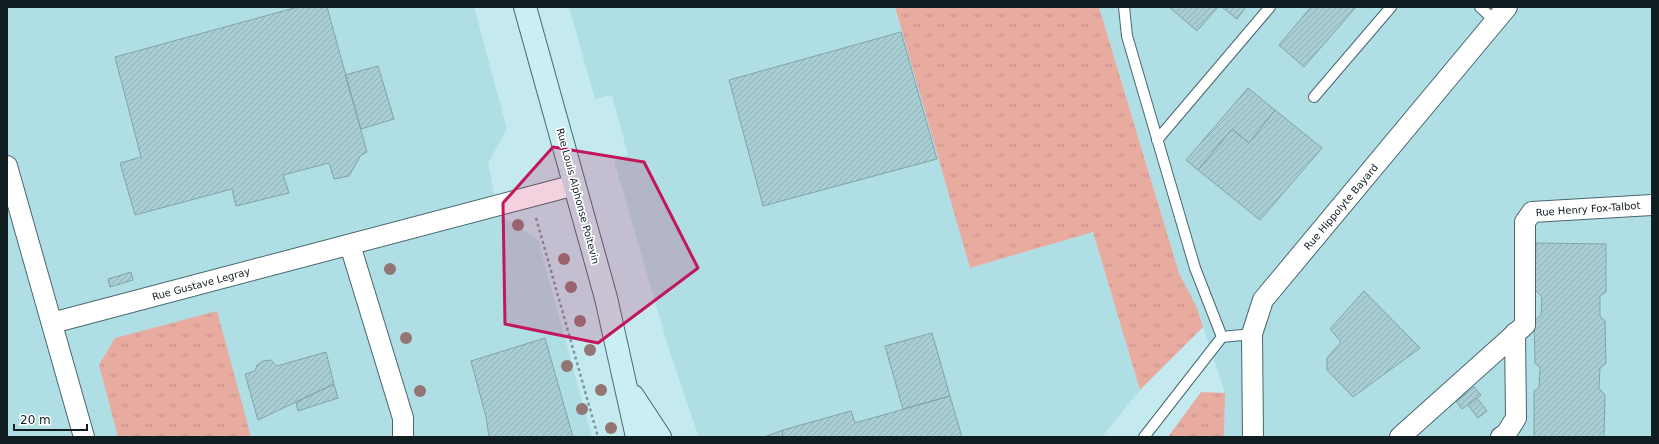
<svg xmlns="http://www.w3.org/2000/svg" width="1659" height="444" font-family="'DejaVu Sans',sans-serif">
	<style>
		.built { fill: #b0dee5 }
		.grass { fill: url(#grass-tufts) }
		.building { fill: url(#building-hatch); stroke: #81a4a9 }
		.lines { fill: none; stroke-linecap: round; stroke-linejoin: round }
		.lane-casing { stroke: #46686d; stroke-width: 12 }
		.street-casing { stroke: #46686d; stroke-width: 22 }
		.secondary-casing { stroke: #46686d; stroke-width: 24 }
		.path { stroke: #7b979c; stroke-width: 2.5; stroke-dasharray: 3 3; stroke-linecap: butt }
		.lane { stroke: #fff; stroke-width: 10 }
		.street { stroke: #fff; stroke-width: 20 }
		.secondary { stroke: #cbeef3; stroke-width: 22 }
		.tree { fill: #937673 }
		.marked { fill: #c2185b; fill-opacity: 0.2; stroke: #c2185b; stroke-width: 3; stroke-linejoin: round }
		.labels { text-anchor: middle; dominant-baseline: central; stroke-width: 3.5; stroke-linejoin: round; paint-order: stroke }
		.street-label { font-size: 10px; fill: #101e21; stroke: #fff }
	</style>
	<defs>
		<pattern id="grass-tufts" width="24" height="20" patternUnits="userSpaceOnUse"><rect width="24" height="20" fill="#e7aba0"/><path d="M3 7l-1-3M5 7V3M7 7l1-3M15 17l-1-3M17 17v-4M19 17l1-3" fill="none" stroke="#c5938a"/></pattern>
		<pattern id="building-hatch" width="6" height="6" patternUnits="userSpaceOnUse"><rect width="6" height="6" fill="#a8cdd3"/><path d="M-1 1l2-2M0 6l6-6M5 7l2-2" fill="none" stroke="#90b0b5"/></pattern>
	</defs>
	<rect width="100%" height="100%" fill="#c4e9ef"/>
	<path class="built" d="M7,7H474L507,129L488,163L498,214L538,239L592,437H7Z
		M569,7H895L970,268L1093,232L1140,390L1102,437H699L671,356L614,161L628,155L612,95L595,99Z
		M1099,7H1652V437H1224L1225,393L1197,308L1179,273Z"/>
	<path class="grass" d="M895,7H1099L1179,273L1197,308L1203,327L1140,390L1093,232L970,268Z
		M217,311L251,437H118L99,365L115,338Z
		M1201,392L1225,393L1224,437H1168Z"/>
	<path class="building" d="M298,7H327L367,152L361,155L349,176L334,179L329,163L283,175L289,193L236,206L232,189L135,215L120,163L141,157L115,57Z
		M1169,7H1218L1197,31Z
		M1222,7H1246L1237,19Z
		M1311,7H1356L1304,67L1279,45Z
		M901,32L937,159L763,206L729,80Z
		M378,66L394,119L361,129L345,75Z
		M1248,88L1275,110L1249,143L1232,129L1198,170L1186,160Z
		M1275,110L1322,148L1260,220L1198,170L1232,129L1249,143Z
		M1536,243L1606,244V292L1600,296V316L1605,321L1606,363L1600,368L1599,388L1605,395L1604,437H1534V391L1539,388L1540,368L1535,363L1534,321L1541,315L1542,297L1535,290Z
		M131,272L133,280L110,287L108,279Z
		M1364,291L1420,348L1353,397L1327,370V358L1341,342L1330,329Z
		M932,333L950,396L903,409L885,346Z
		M545,338L573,437H489L486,417L471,361Z
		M326,352L334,384L258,420L245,374L255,371L257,365L263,361L271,360L277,366Z
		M334,384L338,398L298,411L296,402Z
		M1474,387L1481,395L1462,409L1456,401Z
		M950,396L962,437H782L783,430L851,411L855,423Z
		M1477,398L1487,411L1478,418L1468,405Z
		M783,430L782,437H764Z"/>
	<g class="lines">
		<defs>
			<path id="lane" d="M1124,7L1127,36L1195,268L1222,337
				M1480,7L1495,21
				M1314,97L1391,7
				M1157,140L1270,7
				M1144,437L1222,337L1252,334"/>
			<path id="street" d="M7,166L84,437
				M350,245L403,418V437
				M52,323L575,185
				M1253,437L1252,334L1263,300L1507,7
				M1400,437L1525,325V222L1532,212L1652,205
				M1501,437L1506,434L1516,418L1515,333"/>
			<path id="secondary" d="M525,7L606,298L637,437
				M633,396L660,437"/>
		</defs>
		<use href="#lane" class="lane-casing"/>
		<use href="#street" class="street-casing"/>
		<use href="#secondary" class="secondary-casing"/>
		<path class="path" d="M536,218L598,437"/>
		<use href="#lane" class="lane"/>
		<use href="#street" class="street"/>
		<use href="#secondary" class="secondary"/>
	</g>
	<g class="tree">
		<circle cx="518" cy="225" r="6"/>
		<circle cx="564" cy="259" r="6"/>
		<circle cx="390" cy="269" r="6"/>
		<circle cx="571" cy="287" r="6"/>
		<circle cx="580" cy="321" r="6"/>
		<circle cx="406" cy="338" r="6"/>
		<circle cx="590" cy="350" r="6"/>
		<circle cx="567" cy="366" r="6"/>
		<circle cx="601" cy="390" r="6"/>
		<circle cx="420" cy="391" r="6"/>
		<circle cx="582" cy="409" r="6"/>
		<circle cx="611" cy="428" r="6"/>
	</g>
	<path class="marked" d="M553,147L644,162L698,268L598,343L505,324L503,203Z"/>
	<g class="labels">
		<g class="street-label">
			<text transform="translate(578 196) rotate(75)">Rue Louis Alphonse Poitevin</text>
			<text transform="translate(1341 207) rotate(-50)">Rue Hippolyte Bayard</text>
			<text transform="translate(1588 209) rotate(-4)">Rue Henry Fox-Talbot</text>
			<text transform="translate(201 284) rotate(-15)">Rue Gustave Legray</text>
		</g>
	</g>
	<rect width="1659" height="444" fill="none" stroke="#101e21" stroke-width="16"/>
	<path d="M14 424v6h73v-6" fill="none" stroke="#101e21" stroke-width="2"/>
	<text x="20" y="424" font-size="12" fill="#101e21" stroke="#ffffff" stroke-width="3" paint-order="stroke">20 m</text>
</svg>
